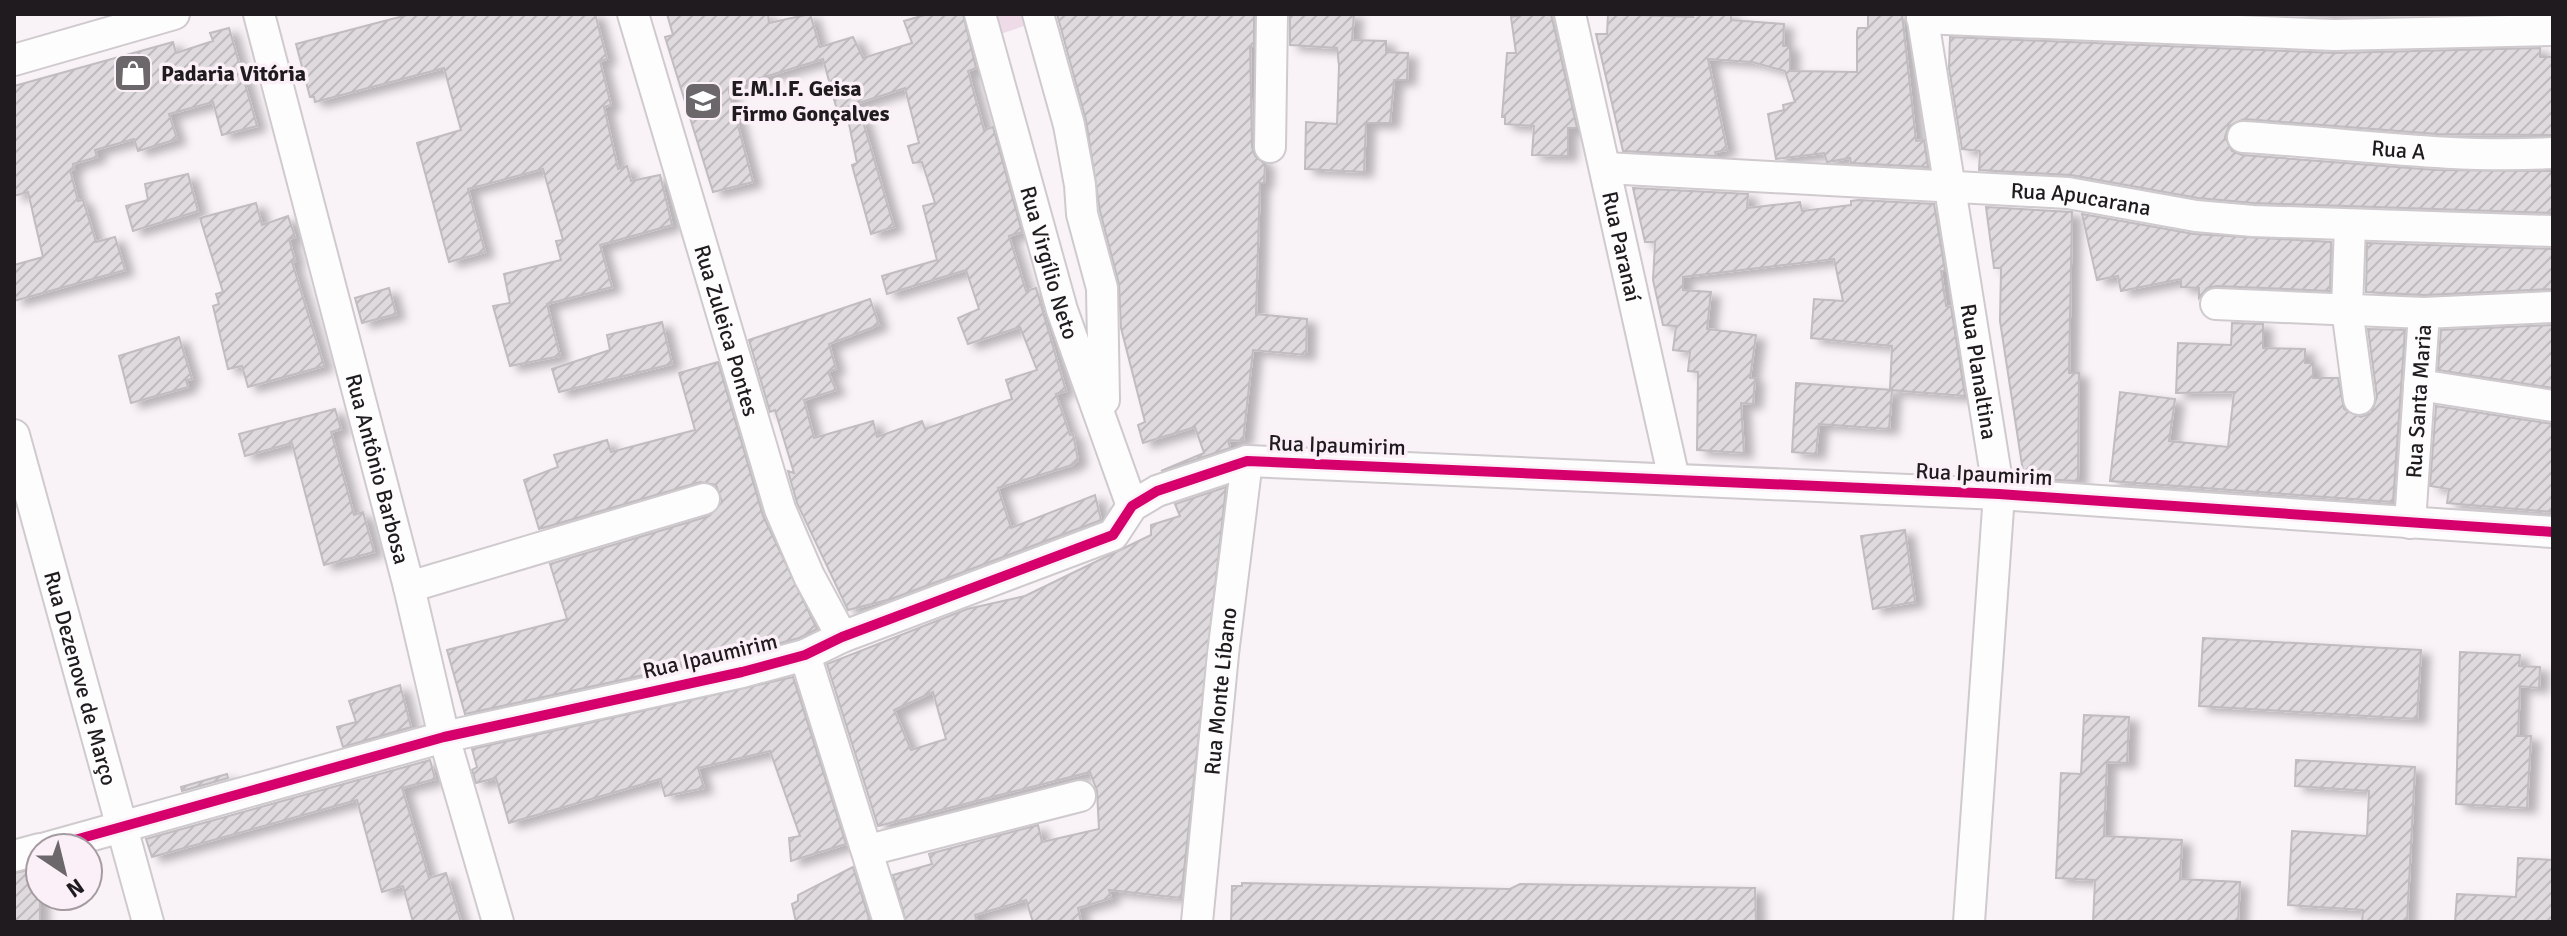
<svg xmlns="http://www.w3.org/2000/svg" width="2567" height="936" font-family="Signika,sans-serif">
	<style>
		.park { fill: url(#park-tufts) }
		.building { fill: url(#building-hatch); stroke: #c1bcbf; stroke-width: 2; fill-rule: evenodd; filter: url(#shadow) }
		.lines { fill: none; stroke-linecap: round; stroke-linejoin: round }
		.minor-casing { stroke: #cfcacd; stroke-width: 34 }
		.minor { stroke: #fefdfe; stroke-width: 30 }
		.cycleway-casing { stroke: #fcf0f8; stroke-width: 15 }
		.cycleway { stroke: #d6006c; stroke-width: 10 }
		.labels { text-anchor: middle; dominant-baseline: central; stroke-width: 7; stroke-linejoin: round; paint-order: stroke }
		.poi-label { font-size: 22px; font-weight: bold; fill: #1f1b1e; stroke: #fcf0f8; text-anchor: start }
		.street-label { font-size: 22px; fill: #1f1b1e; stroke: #fcf0f8 }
	</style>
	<defs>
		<pattern id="park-tufts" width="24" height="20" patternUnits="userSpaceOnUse" patternTransform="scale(2)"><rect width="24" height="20" fill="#efdbe8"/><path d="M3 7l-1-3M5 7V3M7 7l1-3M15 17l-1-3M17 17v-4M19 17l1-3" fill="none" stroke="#ccbbc7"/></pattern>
		<pattern id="building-hatch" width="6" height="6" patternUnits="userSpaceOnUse" patternTransform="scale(2)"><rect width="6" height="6" fill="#dedadd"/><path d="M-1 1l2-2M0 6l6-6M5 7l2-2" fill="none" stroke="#bebabd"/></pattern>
		<filter id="shadow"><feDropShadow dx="9" dy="5" stdDeviation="4" flood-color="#0004"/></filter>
	</defs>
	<rect width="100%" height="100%" fill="#f9f3f7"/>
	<path class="park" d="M991,14H1031L1034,23L997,35Z"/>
	<path class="building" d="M411,14H595L607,59L600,61L611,105L604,107L618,169L627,166L631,181L660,175L672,225L600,245L612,287L547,304L560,356L510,366L493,306L510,303L504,274L561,260L556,241L563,240L543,169L468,189L485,252L449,262L417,143L461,130L444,68L315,102L314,97H310L296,44Z
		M667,14H768L769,23L810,14L820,47L853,37L863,58L912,43L904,21L928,14H963L976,68L968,71L984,130L993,127L1022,232L1009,236L1026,291L1036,288L1066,391L1056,394L1070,435L1073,434L1078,460L1072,465L998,488L1011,528L1095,495L1101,520L891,599L848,610L797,503L788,471L794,473L775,410L770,412L749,340L870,299L879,325L829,344L836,369L828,372L836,390L804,400L814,438L873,421L877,437L922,421L925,429L1012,399L1006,380L1037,370L1020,327L968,344L958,318L979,309L966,270L887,294L882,276L937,260L923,206L935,203L922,162L913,163L908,146L919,143L905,88L837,110L823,59L728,88L753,182L713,192L665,37L673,35Z
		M1057,14H1254V47H1250L1252,147L1255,156L1265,164L1264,183H1260L1256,314L1307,319L1306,355L1253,350L1243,441L1228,440L1230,448L1161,471L1204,453L1195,427L1143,443L1138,425L1145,422L1121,328L1119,284L1100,211L1086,120Z
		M1290,14H1354L1352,40L1386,41V52L1408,53L1407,80H1394L1390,123H1366L1364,172L1305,169L1306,122L1337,124L1339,66L1337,48L1290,45Z
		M1526,14H1551L1577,128H1568V156L1532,155L1534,126L1505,124V117H1502L1507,53H1516L1511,17Z
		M1608,14L1693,17V14H1731V20L1784,24L1783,46H1790V71L1857,72V32L1858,28H1868V14H1902L1916,141L1924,140L1928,167L1851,163L1850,158L1827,162L1824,153L1776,159L1768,114L1784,110L1783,105L1795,102L1785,71L1752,62L1708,59L1727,150L1715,152L1716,156L1623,151L1596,34H1607Z
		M2262,14H2465L2334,17Z
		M229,28L257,126L222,135L213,102L169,114L177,139L138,151L134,139L95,150L97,157L73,164L74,169L70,170L78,201L83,200L96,242L115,237L125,270L14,301V265L43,257L28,192L14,196V86L173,42L176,53L213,41L210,33Z
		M1950,37L2334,53L2540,48V57H2553V135L2438,134L2244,119L2229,126L2225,137L2232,151L2242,155L2436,170L2553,171V213L2254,203L2198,198L2071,175L1979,170L1980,151L1962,149L1949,68Z
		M861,115L894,227L871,234L852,165L857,163L848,119Z
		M188,174L198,211L133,231L126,206L148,200L145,184Z
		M1633,188L1748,194L1747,208L1800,202L1802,211L1851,205V201L1859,200L1934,204L1945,271H1941L1946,306L1951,307L1965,396L1890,390L1892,346L1811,338L1814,299L1843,301L1834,259L1683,277V290L1711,292L1707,329L1756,335L1750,378H1755L1753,404L1741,403L1744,453L1697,450L1698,372L1688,371L1690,352L1673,350L1676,326L1663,325L1653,280L1655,242H1645Z
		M256,203L262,225L288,216L295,237L289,239L295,261L292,262L324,366L248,387L242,366L228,369L213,306L219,304L216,294L223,292L200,218Z
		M1986,207L2072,212L2069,373H2079L2078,481L2024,478L2000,321L2001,268H1994Z
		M2082,214L2194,234L2331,242L2330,291L2217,286L2207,288L2199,298V288L2181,287V279L2121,291L2118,276L2097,280Z
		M2367,243L2553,249V289L2424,295L2366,292Z
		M389,288L396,314L362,323L355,298Z
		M662,322L672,364L559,392L552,369L610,350L607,335Z
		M2232,323L2263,324V348L2305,349V363H2313V378H2338L2344,409L2361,417L2371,413L2377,397L2368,329L2405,330L2393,502L2110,481L2120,392L2175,399L2169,441L2228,447L2234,392L2176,393L2178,343L2231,345Z
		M2553,325V388L2438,370L2441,330Z
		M179,337L192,379L186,380L188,387L131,403L119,356Z
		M718,362L763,516L817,629L799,638L738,654L700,663L698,658L661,668L662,671L465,714L447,650L567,619L550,564L709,516L722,502L716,485L700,482L539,529L524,480L558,467L554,455L607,440L611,452L695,430L679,373Z
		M1796,383L1892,390L1889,429L1819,424L1816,454L1792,452Z
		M2436,406L2553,424V512L2447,503L2449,489L2430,486Z
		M335,409L341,429L331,432L354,515L363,512L374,552L324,565L292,443L245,456L239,434Z
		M1226,487L1181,898L1109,890L1111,898L1078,908L1081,922H1033L1026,900L975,915L977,922H906L893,875L932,864L929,854L1038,825L1042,842L1099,829L1097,791L1090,772L878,826L827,664L967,609L1025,596L1151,535V525L1180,516L1175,504ZM933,692L946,739L911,750L894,710Z
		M1905,530L1915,602L1873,609L1861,536Z
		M2203,638L2421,650L2417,719L2199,706Z
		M2460,652L2520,655L2519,666L2540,667L2539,688L2520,686L2518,736H2531L2527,808L2456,804Z
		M793,677L846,844L791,861L789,838L800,836L770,751L698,768L704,788L665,796L660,779L509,823L496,778L476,783L472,770L477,767L472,749Z
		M400,685L411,727L343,747L337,727L356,722L349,701Z
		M2084,715L2129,717L2127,763L2107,762L2104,836L2182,840L2180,879L2240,882L2238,922H2093L2095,880L2056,878L2061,773L2081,774Z
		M430,760L435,779L402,788L429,878L446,873L461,922H413L403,886L382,892L357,800L152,857L146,839Z
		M2296,760L2415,767L2407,922H2362L2363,910L2288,905L2292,831L2367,836L2369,791L2295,786Z
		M227,774L228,778L182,791L181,787Z
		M2518,858L2553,860V922H2455L2457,894L2516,897Z
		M853,867L870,922H796L792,904L798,901V895Z
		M40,868V922H14V873Z
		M1242,883L1510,889L1520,884L1755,888L1756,922H1231L1232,886H1242Z"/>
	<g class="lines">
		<defs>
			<g id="minor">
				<path id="s1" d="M259,14L409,587L444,737L498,922"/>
				<path id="s2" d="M633,14L780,509L809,576L842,637"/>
				<path id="s3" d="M980,14L1062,310L1132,506"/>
				<path d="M1038,14L1069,125L1080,185L1082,214L1102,288L1104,400"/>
				<path id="s4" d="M1570,14L1674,479"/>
				<path id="s5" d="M1922,14L1999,494L1969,922"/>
				<path d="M1922,18L2334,35L2553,30"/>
				<path d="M14,60L174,14"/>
				<path id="s6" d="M2243,137C2347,143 2450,159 2553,153"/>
				<path d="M1270,147L1272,14"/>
				<path id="s7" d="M1606,168L2068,193L2196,216L2253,221L2553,231"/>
				<path d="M2350,226L2347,309L2359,399"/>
				<path d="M2216,304L2424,313"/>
				<path d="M2419,385L2553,406"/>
				<path id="s8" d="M14,435L148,922"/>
				<path id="s9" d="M2410,523L2424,313L2553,307"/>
				<path d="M409,587L704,499"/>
				<path d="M805,655L889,922"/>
				<path d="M46,848L444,737L742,672L805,655L842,637L1113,535L1132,506L1157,491L1247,461L1999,494L2553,532"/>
				<path d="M869,850L1080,796"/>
				<path d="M14,856L40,849"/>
				<path id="s10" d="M1197,922L1223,654L1247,461"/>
			</g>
		</defs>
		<use href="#minor" class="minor-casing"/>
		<use href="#minor" class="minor"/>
		<defs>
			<path id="cycleway" d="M46,848L444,737L742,672L805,655L842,637L1113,535L1132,506L1157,491L1247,461L1999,494L2553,532"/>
		</defs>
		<use href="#cycleway" class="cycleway-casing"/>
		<use href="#cycleway" class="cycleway"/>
	</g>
	<defs>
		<symbol id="shop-square" viewBox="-11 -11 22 22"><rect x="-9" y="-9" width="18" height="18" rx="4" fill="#6b676a" stroke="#fcf0f8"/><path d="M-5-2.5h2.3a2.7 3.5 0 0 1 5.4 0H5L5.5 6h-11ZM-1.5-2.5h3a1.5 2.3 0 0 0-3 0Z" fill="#fff"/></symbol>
		<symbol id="school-square" viewBox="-11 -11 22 22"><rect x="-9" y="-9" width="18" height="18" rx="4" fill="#6b676a" stroke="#fcf0f8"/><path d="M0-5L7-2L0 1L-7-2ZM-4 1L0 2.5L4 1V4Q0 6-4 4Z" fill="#fff"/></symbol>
	</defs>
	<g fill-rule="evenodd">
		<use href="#shop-square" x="111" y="51" width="44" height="44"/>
		<use href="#school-square" x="681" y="79" width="44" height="44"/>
	</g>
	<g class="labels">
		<g class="poi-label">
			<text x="161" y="73">Padaria Vitória</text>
			<text x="731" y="88">E.M.I.F. Geisa<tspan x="731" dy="25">Firmo Gonçalves</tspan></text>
		</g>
		<g class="street-label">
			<text stroke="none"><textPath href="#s6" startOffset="156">Rua A</textPath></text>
			<text stroke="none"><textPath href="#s7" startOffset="476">Rua Apucarana</textPath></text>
			<text stroke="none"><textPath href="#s4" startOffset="238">Rua Paranaí</textPath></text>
			<text stroke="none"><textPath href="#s3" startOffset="258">Rua Virgílio Neto</textPath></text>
			<text stroke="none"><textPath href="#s2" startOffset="330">Rua Zuleica Pontes</textPath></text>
			<text stroke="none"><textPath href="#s5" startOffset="362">Rua Planaltina</textPath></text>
			<text stroke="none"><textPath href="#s9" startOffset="122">Rua Santa Maria</textPath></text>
			<text transform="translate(1337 445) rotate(2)">Rua Ipaumirim</text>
			<text stroke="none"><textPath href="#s1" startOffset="470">Rua Antônio Barbosa</textPath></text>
			<text transform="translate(1984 474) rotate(3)">Rua Ipaumirim</text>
			<text transform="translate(710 656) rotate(-13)">Rua Ipaumirim</text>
			<text stroke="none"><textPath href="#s8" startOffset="252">Rua Dezenove de Março</textPath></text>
			<text stroke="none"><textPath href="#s10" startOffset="232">Rua Monte Líbano</textPath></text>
		</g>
	</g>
	<rect width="2567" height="936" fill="none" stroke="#1f1b1e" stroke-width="32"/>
	<g transform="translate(64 872) rotate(145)"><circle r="38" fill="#fcf0f8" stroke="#a49ba1" stroke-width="2"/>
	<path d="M0-6L14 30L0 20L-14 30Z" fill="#6b676a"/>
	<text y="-12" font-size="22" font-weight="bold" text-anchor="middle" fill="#1f1b1e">N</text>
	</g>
</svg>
